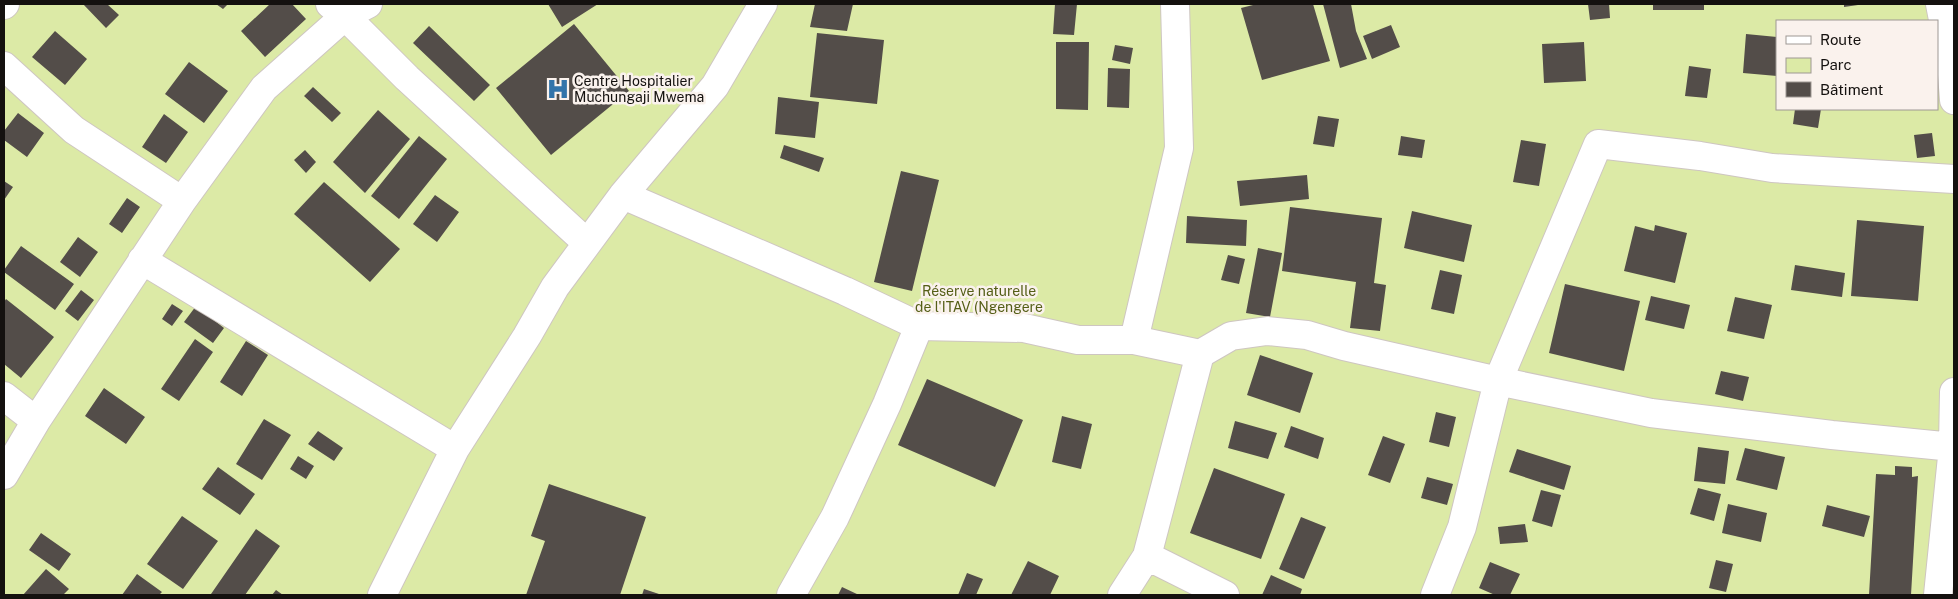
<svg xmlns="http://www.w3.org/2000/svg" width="1958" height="599" font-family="'Public Sans',sans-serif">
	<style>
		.green { fill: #dceaa6; fill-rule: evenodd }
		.building { fill: #534d49 }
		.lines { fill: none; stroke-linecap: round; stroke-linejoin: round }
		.minor-casing { stroke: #cec6c1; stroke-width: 30 }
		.minor { stroke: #fff; stroke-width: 28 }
		.labels { text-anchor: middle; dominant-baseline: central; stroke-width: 5; stroke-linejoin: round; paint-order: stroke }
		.poi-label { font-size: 14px; fill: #14110f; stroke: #faf2ed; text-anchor: start }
		.park-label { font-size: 14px; fill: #545e16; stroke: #faf2ed }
	</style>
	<rect width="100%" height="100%" fill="#faf2ed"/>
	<path class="green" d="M4,4H1954V595H4ZM1777,21H1937V109H1777Z"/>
	<path class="building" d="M83,4H107L119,15L106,28Z
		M216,4H228L223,9Z
		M270,4H292L306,19L265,57L241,31Z
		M548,4H598L562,27Z
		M815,4H853L847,31L810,27Z
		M1055,4H1077L1074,35L1053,34Z
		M1257,4H1313L1330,61L1262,80L1241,8Z
		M1323,4H1351L1356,31L1367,59L1340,68Z
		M1588,4H1609L1610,18L1590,20Z
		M1653,4H1704V10H1653Z
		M1844,4H1858V5L1844,7Z
		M574,24L629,91L551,155L496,88Z
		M1391,25L1400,47L1372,59L1363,36Z
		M429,26L490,85L474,101L413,43Z
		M55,31L87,59L65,85L32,57Z
		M817,33L884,40L877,104L810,97Z
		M1746,34L1777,37V76L1743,73Z
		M1056,42H1089L1088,110L1056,109Z
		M1584,42L1586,81L1544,83L1542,44Z
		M1115,45L1133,48L1130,64L1112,60Z
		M189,62L228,91L204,123L165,94Z
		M1689,66L1711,69L1707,98L1685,96Z
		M1108,68L1130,69L1129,108L1107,107Z
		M313,87L341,113L332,122L304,96Z
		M778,97L819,102L815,138L775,134Z
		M1795,109H1821L1818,128L1793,124Z
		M378,110L410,139L365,193L333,162Z
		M18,113L44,133L27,157L4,140V131Z
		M164,114L188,132L166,163L142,147Z
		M1318,116L1339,119L1334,147L1313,144Z
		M1932,133L1935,156L1917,158L1914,135Z
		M419,136L447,159L399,219L371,196Z
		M1401,136L1425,140L1422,158L1398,155Z
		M1521,140L1546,144L1539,186L1513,182Z
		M784,145L824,158L819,172L780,158Z
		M305,150L316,162L306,173L294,160Z
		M901,171L939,180L912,291L874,282Z
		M1307,175L1309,199L1240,206L1237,181Z
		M4,181L13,187L4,200Z
		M324,182L400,249L370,282L294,214Z
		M435,195L459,212L437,242L413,224Z
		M127,198L140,207L122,233L109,224Z
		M1290,207L1382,218L1374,283L1386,285L1380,331L1350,328L1356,282L1282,271Z
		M1412,211L1472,225L1464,262L1404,248Z
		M1187,216L1247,220L1246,246L1186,243Z
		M1857,220L1924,226L1918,301L1851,296Z
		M1655,225L1687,233L1675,283L1624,271L1635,226L1654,231Z
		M78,237L98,252L80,277L60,262Z
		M21,246L74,284L55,310L4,272V270Z
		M1258,248L1282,253L1270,317L1246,313Z
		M1228,255L1245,259L1239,284L1221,280Z
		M1795,265L1845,273L1842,297L1791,290Z
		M1440,270L1462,275L1454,314L1431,309Z
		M1565,284L1640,301L1624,371L1549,353Z
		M81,290L94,300L78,321L65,311Z
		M1651,296L1690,305L1684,329L1645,320Z
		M1735,297L1772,305L1764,339L1727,331Z
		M6,299L54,337L21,378L4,364V302Z
		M172,304L183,311L172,326L162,319Z
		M196,306L224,328L213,343L184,322Z
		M195,339L213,352L179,401L161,389Z
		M246,341L268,355L242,396L220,382Z
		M1260,355L1313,373L1300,413L1247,395Z
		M1721,371L1749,377L1743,401L1715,394Z
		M927,379L1023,420L995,487L898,445Z
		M104,388L145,417L126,444L85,416Z
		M1436,412L1456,417L1449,447L1429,442Z
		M1062,416L1092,424L1081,469L1052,462Z
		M264,419L291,435L262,480L236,464Z
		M1235,421L1277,433L1268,459L1228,448Z
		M1291,426L1324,438L1318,459L1284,447Z
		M318,431L343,448L334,461L308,444Z
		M1383,436L1405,444L1390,483L1368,475Z
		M1698,447L1729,451L1725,484L1694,481Z
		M1745,448L1785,457L1777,490L1736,480Z
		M1517,449L1571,466L1564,490L1509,472Z
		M298,456L314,466L306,479L290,469Z
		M1895,466L1912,467V477L1918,476L1911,595H1869L1876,474L1895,475Z
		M218,467L255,494L240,515L202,489Z
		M1214,468L1285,494L1261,559L1190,533Z
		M1427,477L1453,484L1447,505L1421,498Z
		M549,484L646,517L620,595H526L545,541L531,536Z
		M1698,488L1721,494L1714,521L1690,514Z
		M1541,490L1561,495L1552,527L1532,521Z
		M1728,504L1767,513L1761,542L1722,533Z
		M1827,505L1870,516L1864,537L1822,526Z
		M182,516L218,541L183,589L147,564Z
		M1301,517L1326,527L1304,579L1279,569Z
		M1525,524L1528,542L1500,544L1498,527Z
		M256,529L280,546L245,595H213L211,594Z
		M41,533L71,554L59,571L29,550Z
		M1716,560L1733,564L1726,592L1709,588Z
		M1028,561L1059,576L1050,595H1011Z
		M1490,562L1520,574L1510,595H1495L1479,588Z
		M46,569L69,589L63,595H23Z
		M967,573L983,579L976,595H958Z
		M137,574L162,592L159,595H122Z
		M1271,575L1302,589L1300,595H1262Z
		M842,587L859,595H838Z
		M644,589L662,595H642Z
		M276,590L283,595H272Z"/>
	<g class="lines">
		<defs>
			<path id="minor" d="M330,4L345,16L407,78L587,243
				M1940,4L1951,61L1954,100
				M4,5L5,4
				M4,66L74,130L182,201
				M623,195L845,291L919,326L1024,328L1078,340H1134L1200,354L1231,336L1267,331L1307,335L1344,346L1498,381L1651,413L1832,435L1953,447
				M142,260L455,449
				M1134,340L1179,148L1175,4
				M4,396L36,421
				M4,475L36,421L182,201L264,88L345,16L368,4
				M1147,556L1225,595
				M382,595L455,449L527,336L555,287L623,195L715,86L763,4
				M791,595L835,517L887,404L919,326
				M1122,595L1147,556L1200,354
				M1435,595L1462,527L1498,381L1598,144L1700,156L1772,168L1954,179
				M1938,595L1953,447L1954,392"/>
		</defs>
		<use href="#minor" class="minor-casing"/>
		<use href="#minor" class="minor"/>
	</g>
	<defs>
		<symbol id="hospital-bare" viewBox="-9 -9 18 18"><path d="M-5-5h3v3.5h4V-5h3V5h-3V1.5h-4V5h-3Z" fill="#3274aa" stroke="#faf2ed" stroke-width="2.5" paint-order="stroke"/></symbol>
	</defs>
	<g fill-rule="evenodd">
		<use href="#hospital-bare" x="542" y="73" width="32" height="32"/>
	</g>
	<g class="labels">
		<g class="poi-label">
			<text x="574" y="81">Centre Hospitalier<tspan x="574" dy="16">Muchungaji Mwema</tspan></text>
		</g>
		<g class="park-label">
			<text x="979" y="291">Réserve naturelle<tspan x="979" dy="16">de l'ITAV (Ngengere</tspan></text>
		</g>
	</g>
	<rect width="1958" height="599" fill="none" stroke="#14110f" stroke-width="10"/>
	<rect x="1776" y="20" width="162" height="90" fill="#faf2ed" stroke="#9e9894"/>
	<rect x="1786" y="36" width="25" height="8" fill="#ffffff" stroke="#9e9894"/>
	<text x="1820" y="45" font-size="15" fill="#14110f">Route</text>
	<rect x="1786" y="58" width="25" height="15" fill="#dceaa6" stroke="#9e9894"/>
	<text x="1820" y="70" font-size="15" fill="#14110f">Parc</text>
	<rect x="1786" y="82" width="25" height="15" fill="#534d49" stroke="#9e9894"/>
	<text x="1820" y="95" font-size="15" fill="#14110f">Bâtiment</text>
</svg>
